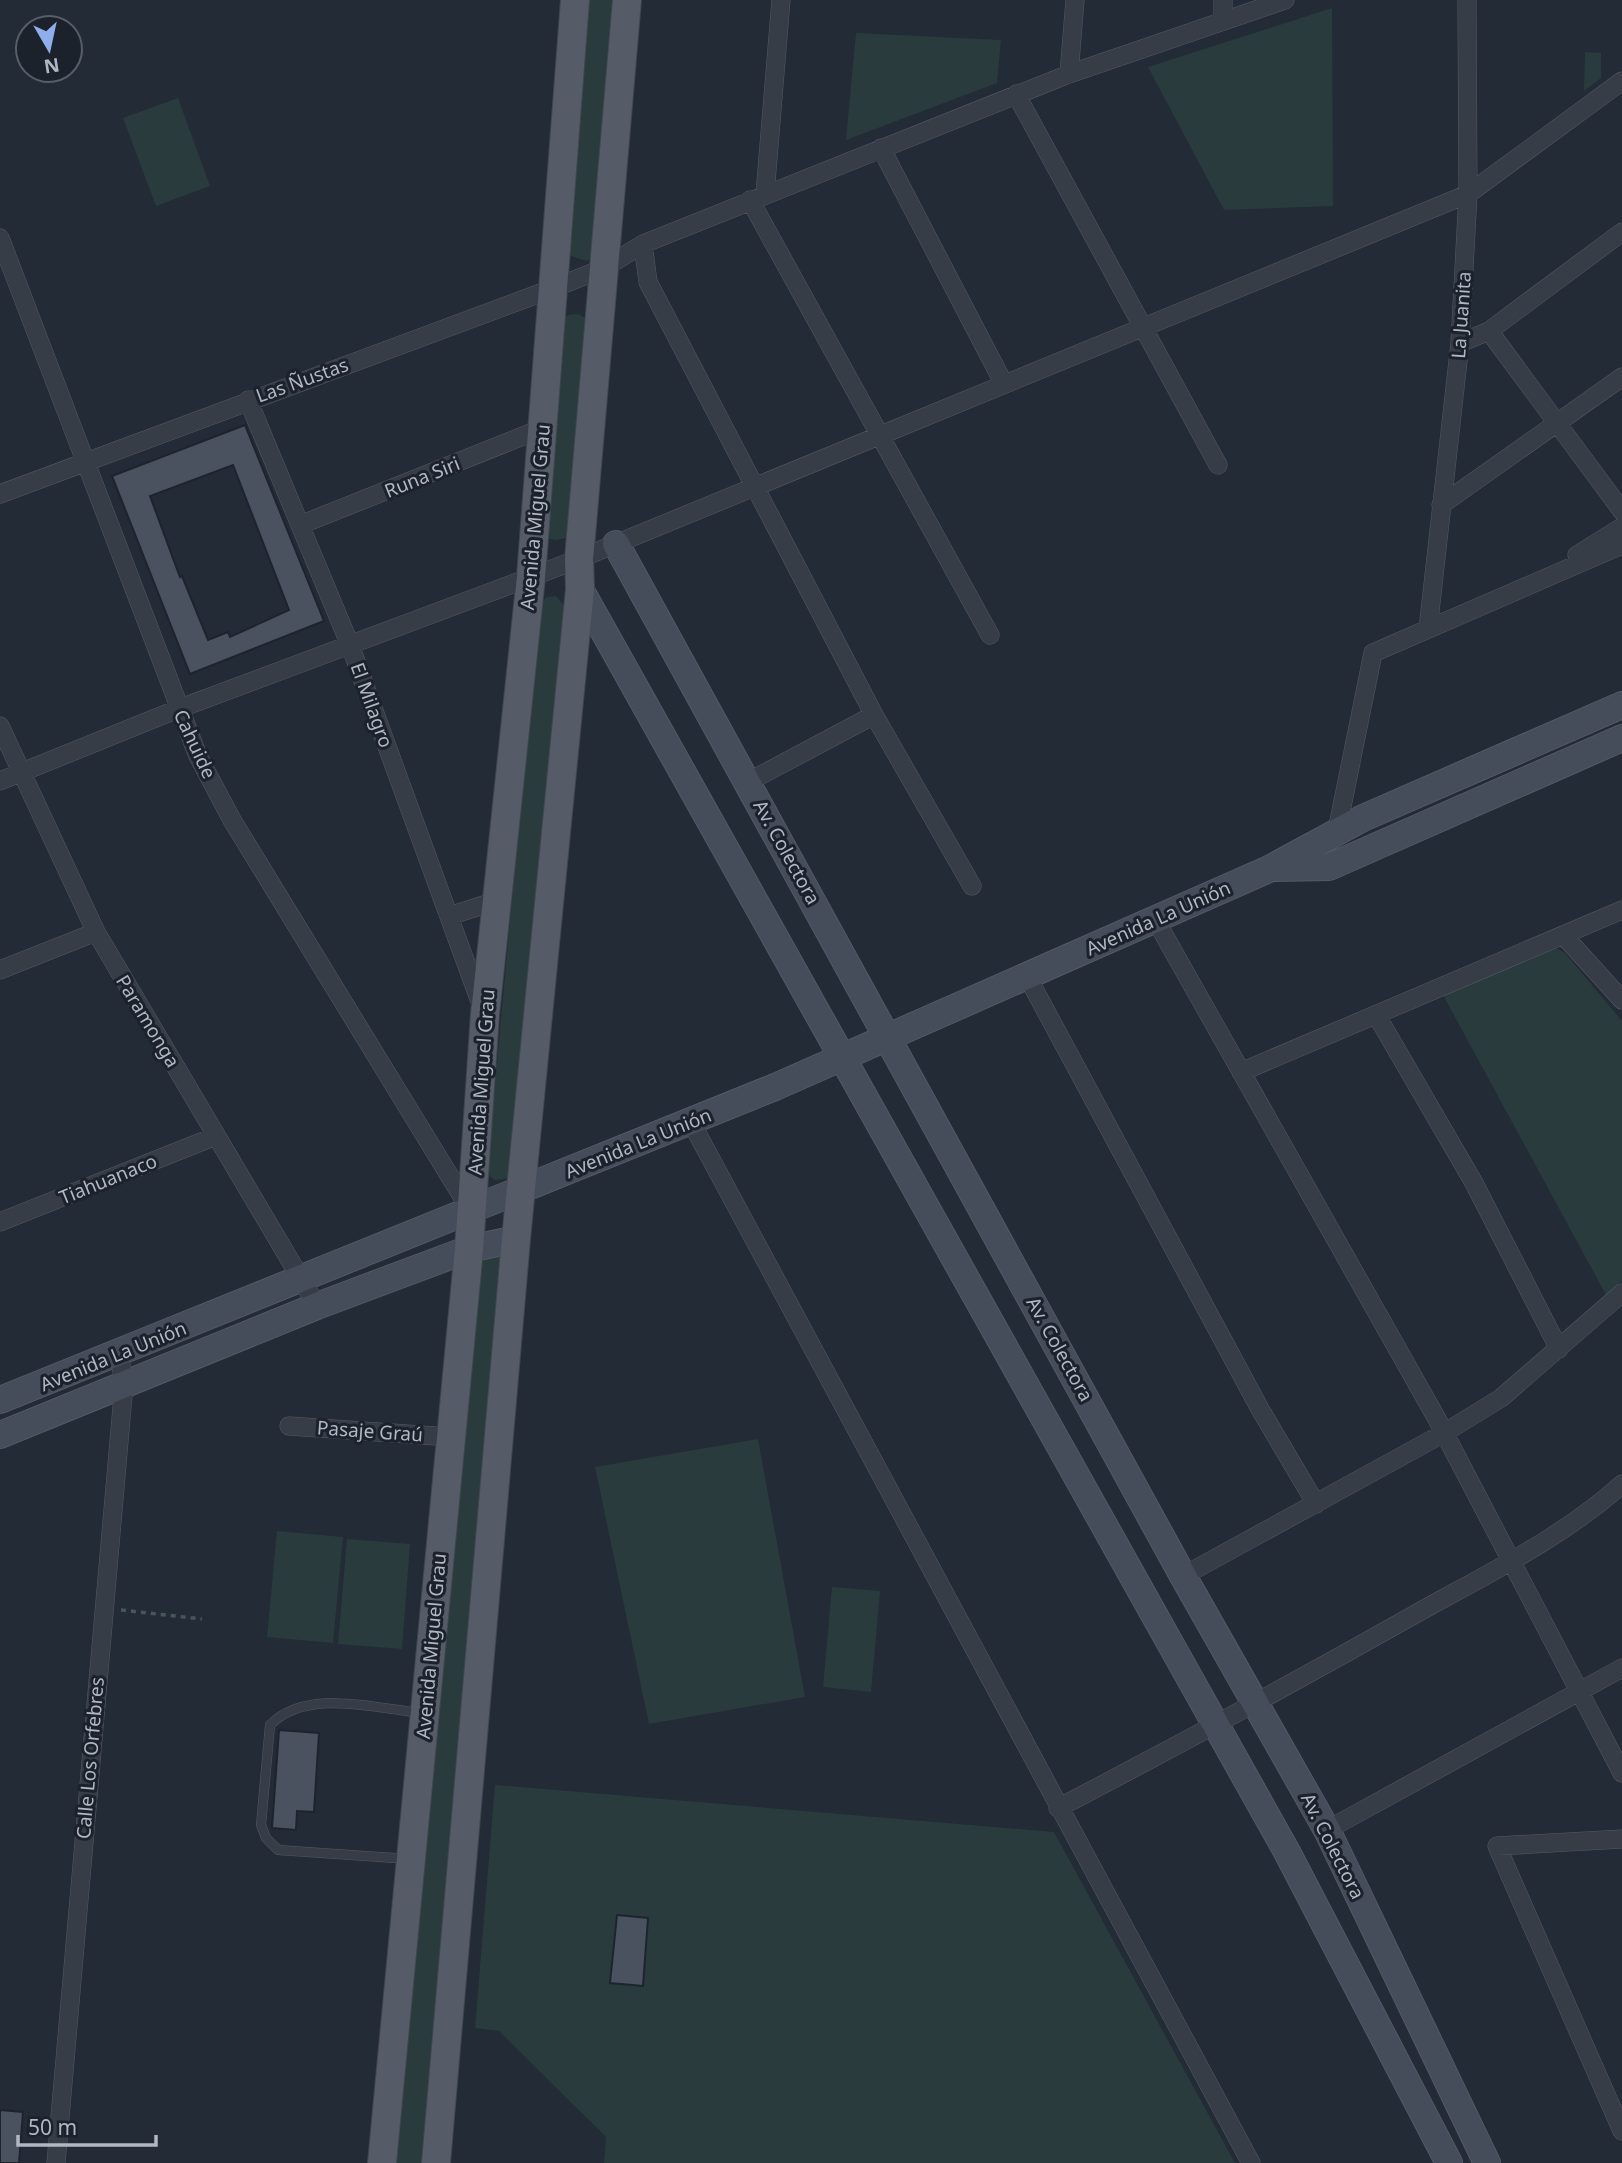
<svg xmlns="http://www.w3.org/2000/svg" width="1622" height="2163" font-family="'Noto Sans',sans-serif">
	<style>
		.green { fill: #293b3c }
		.building { fill: #4a5260; stroke: #1e242e; stroke-width: 2; fill-rule: evenodd }
		.lines { fill: none; stroke-linecap: round; stroke-linejoin: round }
		.lane-casing { stroke: #545a65; stroke-width: 10 }
		.street-casing { stroke: #545a65; stroke-width: 19 }
		.secondary-casing { stroke: #545a65; stroke-width: 28 }
		.primary-casing { stroke: #404650; stroke-width: 30 }
		.path { stroke: #475659; stroke-width: 3.5; stroke-dasharray: 5 5; stroke-linecap: butt }
		.lane { stroke: #373d47; stroke-width: 9 }
		.street { stroke: #373d47; stroke-width: 18 }
		.secondary { stroke: #454c5a; stroke-width: 26 }
		.primary { stroke: #555c67; stroke-width: 28 }
		.labels { text-anchor: middle; dominant-baseline: central; stroke-width: 6; stroke-linejoin: round; paint-order: stroke }
		.street-label { font-size: 19px; fill: #b1b7c3; stroke: #1c222c }
	</style>
	<rect width="100%" height="100%" fill="#232b36"/>
	<path class="green" d="M585,0H613L592,258L586,261L568,255Z
		M1332,8L1333,206L1224,210L1148,67Z
		M856,33L1001,40L997,83L846,140Z
		M1585,52L1601,53V78L1584,91Z
		M178,98L210,186L156,206L123,118Z
		M578,314L587,319L570,537L556,540L544,538L564,319L568,315Z
		M556,596L566,608L509,1178L495,1180L487,1174L539,603L547,597Z
		M1554,947L1565,953L1622,1021V1281L1606,1295L1443,995Z
		M499,1254L504,1264L426,2163H391L475,1256Z
		M758,1439L805,1697L649,1724L595,1467Z
		M277,1531L343,1537L333,1643L267,1637Z
		M347,1539L410,1544L402,1649L338,1644Z
		M832,1587L880,1591L871,1692L823,1687Z
		M495,1785L1054,1832L1235,2163H604L606,2137L499,2031L475,2028Z"/>
	<path class="building" d="M245,425L324,621L190,674L112,476ZM233,465L289,610L230,637L228,632L208,640L182,576L180,577L150,496Z
		M279,1730L319,1733L314,1812L297,1811L296,1830L272,1828Z
		M617,1915L648,1918L643,1986L610,1983Z
		M0,2110L23,2112L19,2163H0Z"/>
	<g class="lines">
		<defs>
			<path id="lane" d="M409,1859L278,1850L266,1838L261,1825L270,1725C306,1688 374,1708 421,1713"/>
			<path id="street" d="M1223,21V0
				M1069,74L1075,0
				M1016,94L1218,465
				M881,148L1004,384
				M765,194L781,0
				M750,200L990,635
				M0,238L198,756L232,820L471,1211
				M643,244L648,282L874,715L972,886
				M1489,331L1622,511
				M1460,343L1489,331L1622,232
				M248,400L350,645L482,1007
				M0,494L554,288L604,268L643,244L1069,74L1285,0
				M1441,505L1622,377
				M300,525L543,428
				M1577,555L1622,527
				M1428,629L1460,343L1468,194L1467,0
				M0,726L96,932L317,1306
				M0,781L178,709L579,559L1468,194L1622,81
				M748,782L874,715
				M1337,831L1373,653L1622,545
				M449,916L499,900
				M1155,919L1437,1419L1622,1773
				M1564,936L1622,1000
				M0,970L96,932
				M1027,976L1260,1409L1316,1504
				M1377,1016L1474,1183L1559,1349
				M1241,1072L1622,910
				M691,1122L1251,2163
				M0,1222L216,1136
				M289,1426L451,1437
				M1183,1576L1444,1433L1501,1398L1622,1293
				M1058,1808C1177,1746 1295,1682 1412,1616C1483,1576 1561,1539 1622,1484
				M1327,1830L1622,1668
				M1622,1839L1497,1846L1622,2131
				M56,2163L124,1384L119,1353"/>
			<path id="secondary" d="M616,544L1183,1576L1327,1830L1487,2163
				M580,589L1287,1852L1449,2163
				M1274,868L1329,867L1622,738
				M0,1400L775,1087L1269,869L1363,818L1622,705
				M0,1435L317,1306L469,1249L516,1239"/>
			<path id="primary" d="M382,2163L469,1249L485,1014L531,577L575,0
				M436,2163L516,1239L580,589L579,559L627,0"/>
		</defs>
		<use href="#lane" class="lane-casing"/>
		<use href="#street" class="street-casing"/>
		<use href="#secondary" class="secondary-casing"/>
		<use href="#primary" class="primary-casing"/>
		<path class="path" d="M121,1610L202,1619"/>
		<use href="#lane" class="lane"/>
		<use href="#street" class="street"/>
		<use href="#secondary" class="secondary"/>
		<use href="#primary" class="primary"/>
	</g>
	<g class="labels">
		<g class="street-label">
			<text transform="translate(1461 315) rotate(-86)">La Juanita</text>
			<text transform="translate(302 380) rotate(-20)">Las Ñustas</text>
			<text transform="translate(422 477) rotate(-22)">Runa Siri</text>
			<text transform="translate(535 517) rotate(-85)">Avenida Miguel Grau</text>
			<text transform="translate(372 705) rotate(70)">El Milagro</text>
			<text transform="translate(195 744) rotate(65)">Cahuide</text>
			<text transform="translate(787 852) rotate(61)">Av. Colectora</text>
			<text transform="translate(1158 918) rotate(-24)">Avenida La Unión</text>
			<text transform="translate(148 1021) rotate(59)">Paramonga</text>
			<text transform="translate(481 1082) rotate(-86)">Avenida Miguel Grau</text>
			<text transform="translate(638 1143) rotate(-22)">Avenida La Unión</text>
			<text transform="translate(108 1179) rotate(-22)">Tiahuanaco</text>
			<text transform="translate(1060 1349) rotate(61)">Av. Colectora</text>
			<text transform="translate(113 1356) rotate(-22)">Avenida La Unión</text>
			<text transform="translate(370 1431) rotate(4)">Pasaje Graú</text>
			<text transform="translate(431 1646) rotate(-85)">Avenida Miguel Grau</text>
			<text transform="translate(90 1758) rotate(-85)">Calle Los Orfebres</text>
			<text transform="translate(1333 1846) rotate(63)">Av. Colectora</text>
		</g>
	</g>
	<g transform="translate(49 49) rotate(171)"><circle r="33" fill="#1c222c" stroke="#585e68" stroke-width="2"/>
	<path d="M0-5L12 26L0 18L-12 26Z" fill="#8eaeec"/>
	<text y="-10" font-size="19" font-weight="bold" text-anchor="middle" fill="#b1b7c3">N</text>
	</g>
	<path d="M18 2135v10h138v-10" fill="none" stroke="#b1b7c3" stroke-width="3.5"/>
	<text x="28" y="2135" font-size="21" fill="#b1b7c3" stroke="#1c222c" stroke-width="5" paint-order="stroke">50 m</text>
</svg>
